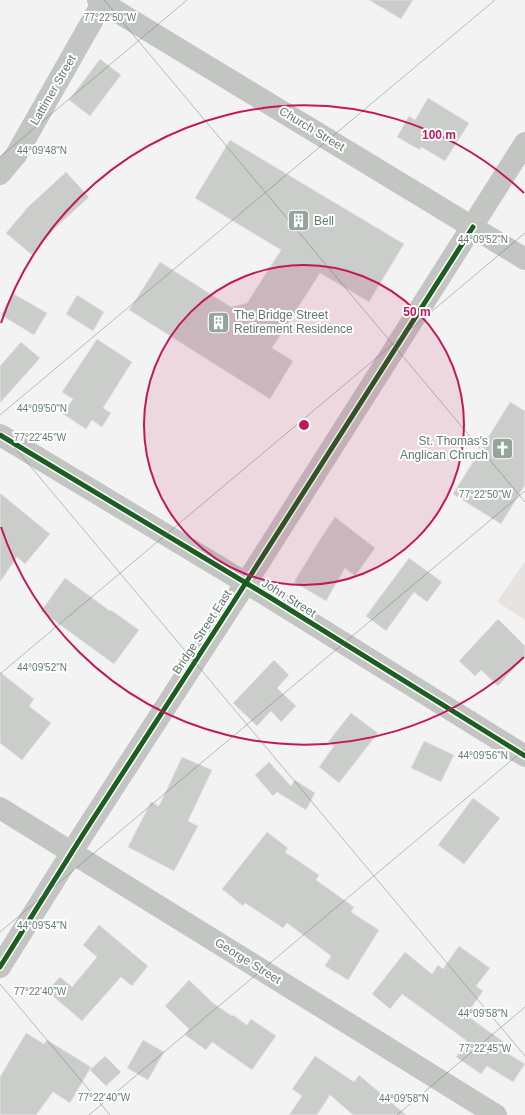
<svg xmlns="http://www.w3.org/2000/svg" width="525" height="1115" font-family="Arial,sans-serif">
	<style>
		.green { fill: #e6e3e0 }
		.building { fill: #cbcdcb; stroke: #e3e2e2 }
		.lines { fill: none; stroke-linecap: round; stroke-linejoin: round }
		.minor { stroke: #c3c5c3; stroke-width: 22 }
		.cycleway-casing { stroke: #fff; stroke-width: 8 }
		.cycleway { stroke: #1b5e20; stroke-width: 5 }
		.ticks { fill: none; stroke: #627b6b; stroke-width: 1; stroke-opacity: 0.45 }
		.ring { fill: none; stroke: #c2185b; stroke-width: 2 }
		.labels { text-anchor: middle; dominant-baseline: central; stroke-width: 4; stroke-linejoin: round; paint-order: stroke }
		.street-label { font-size: 12px; fill: #627b6b; stroke: #fff }
		.poi-label { font-size: 12px; fill: #627b6b; stroke: #fff; text-anchor: start }
		.ticks-label { font-size: 10px; text-anchor: middle; fill: #627b6b; stroke: #fff; stroke-width: 4; stroke-linejoin: round; paint-order: stroke }
		.centre { fill: #c2185b; stroke: #fff; stroke-width: 2 }
		.ring-label { font-size: 12px; text-anchor: middle; font-weight: bold; fill: #c2185b; stroke: #fff; stroke-width: 4; stroke-linejoin: round; paint-order: stroke }
	</style>
	<rect width="100%" height="100%" fill="#f4f3f3"/>
	<path class="green" d="M525,561V620L497,602Z"/>
	<path class="building" d="M369,0H413L401,19Z
		M100,59L121,75L90,116L69,100Z
		M428,98L469,123L445,161L421,147L420,150L397,137L409,116L415,120Z
		M230,140L404,244L369,302L320,273L272,348L293,361L270,399L129,310L160,262L231,307L247,303L281,250L195,198Z
		M66,172L89,197L54,229L32,255L6,233L28,207Z
		M14,294L47,313L34,335L1,315Z
		M77,295L104,312L93,331L66,314Z
		M97,339L132,362L103,408L111,413L102,427L92,420L86,429L63,414L73,399L62,392Z
		M21,342L40,358L0,403V366Z
		M510,402L525,411V485L501,524L453,494Z
		M0,493L50,534L25,564L17,557L0,582Z
		M335,517L375,548L355,576L345,568L326,601L294,582L319,541Z
		M409,558L442,582L427,602L414,592L386,631L366,616Z
		M65,578L110,611L111,610L139,630L114,664L41,611Z
		M498,619L525,646V656L498,686L481,670L475,676L459,661Z
		M274,660L289,675L277,688L296,706L281,722L271,711L257,726L233,703Z
		M0,672L34,699L29,706L51,723L22,760L0,743Z
		M351,713L378,733L339,783L319,767L334,746L328,742Z
		M424,741L454,755L441,782L411,768Z
		M182,757L212,770L188,821L198,826L174,871L128,847L151,802L159,806Z
		M269,762L291,786L295,780L315,793L306,810L277,792L273,796L255,775Z
		M473,798L500,818L464,864L438,845Z
		M267,832L288,848L285,852L319,875L316,880L354,907L351,912L379,930L348,980L325,966L331,956L287,923L283,928L245,903L243,906L222,889Z
		M99,925L148,966L132,986L121,977L82,1021L47,991L60,977L72,987L97,957L83,945Z
		M459,946L490,968L476,986L483,991L466,1015L504,1042L499,1048L525,1064L513,1082L487,1066L481,1074L456,1057L467,1041L402,994L390,1009L372,994L405,952L432,974L438,965L443,969Z
		M189,980L213,1003L232,1016L233,1015L247,1025L251,1019L276,1036L252,1070L212,1042L206,1050L185,1035L189,1029L165,1006Z
		M26,1033L44,1044L47,1040L91,1067L70,1103L53,1092L36,1115H0V1077Z
		M143,1040L164,1052L148,1080L127,1068Z
		M105,1056L121,1072L106,1086L90,1070Z
		M315,1056L354,1082L359,1075L406,1115H353L330,1095L317,1115H289L302,1096L292,1089Z"/>
	<g class="lines">
		<path class="minor" d="M98,0L525,259
			M0,174L16,155L104,0
			M0,435L271,598L525,756
			M0,808L496,1115
			M0,967L82,836L260,561L525,143"/>
		<defs>
			<path id="cycleway" d="M0,435L271,598L525,756
				M0,967L82,836L231,606L473,227"/>
		</defs>
		<use href="#cycleway" class="cycleway-casing"/>
		<use href="#cycleway" class="cycleway"/>
	</g>
	<path class="ticks" d="M104,0L525,502M0,157L187,0M0,415L495,0M0,430L525,1056M0,674L525,233M0,932L525,491M0,984L110,1115M89,1115L525,749M397,1115L525,1007"/>
	<circle cx="304" cy="425" r="160" fill="#c2185b" fill-opacity=".12"/>
	<g class="ring">
		<circle cx="304" cy="425" r="160"/>
		<path d="M524 657A320 320 0 0 1 1 527M1 323A320 320 0 0 1 524 193"/>
	</g>
	<defs>
		<symbol id="building-square" viewBox="-11 -11 22 22"><rect x="-9" y="-9" width="18" height="18" rx="4" fill="#95a59b" stroke="#fff"/><path d="M-4-6H4V6H1V3H-1V6H-4ZM-2.5-4.3h1.7v1.8h-1.7ZM.8-4.3h1.7v1.8H.8ZM-2.5-1h1.7V.8h-1.7ZM.8-1h1.7V.8H.8Z" fill="#fff"/></symbol>
		<symbol id="church-square" viewBox="-11 -11 22 22"><rect x="-9" y="-9" width="18" height="18" rx="4" fill="#95a59b" stroke="#fff"/><path d="M-1.2-6h2.4v3.5h3.3v2.4h-3.3V6h-2.4V-.1h-3.3v-2.4h3.3Z" fill="#fff"/></symbol>
	</defs>
	<g fill-rule="evenodd">
		<use href="#building-square" x="286" y="208" width="25" height="25"/>
		<use href="#building-square" x="206" y="310" width="25" height="25"/>
		<use href="#church-square" x="490" y="436" width="25" height="25"/>
	</g>
	<g class="labels">
		<g class="street-label">
			<text transform="translate(53 90) rotate(-60)">Lattimer Street</text>
			<text transform="translate(312 129) rotate(31)">Church Street</text>
			<text transform="translate(289 598) rotate(32)">John Street</text>
			<text transform="translate(202 632) rotate(-57)">Bridge Street East</text>
			<text transform="translate(248 961) rotate(32)">George Street</text>
		</g>
		<g class="poi-label">
			<text x="314" y="221">Bell</text>
			<text x="234" y="315">The Bridge Street<tspan x="234" dy="14">Retirement Residence</tspan></text>
			<text x="488" y="441" text-anchor="end">St. Thomas's<tspan x="488" dy="14">Anglican Chruch</tspan></text>
		</g>
	</g>
	<g class="ticks-label">
		<text x="110" y="21">77°22'50"W</text>
		<text x="42" y="154">44°09'48"N</text>
		<text x="483" y="243">44°09'52"N</text>
		<text x="42" y="412">44°09'50"N</text>
		<text x="40" y="441">77°22'45"W</text>
		<text x="485" y="498">77°22'50"W</text>
		<text x="42" y="671">44°09'52"N</text>
		<text x="483" y="759">44°09'56"N</text>
		<text x="42" y="929">44°09'54"N</text>
		<text x="40" y="995">77°22'40"W</text>
		<text x="483" y="1017">44°09'58"N</text>
		<text x="485" y="1052">77°22'45"W</text>
		<text x="104" y="1101">77°22'40"W</text>
		<text x="404" y="1102">44°09'58"N</text>
	</g>
	<circle cx="304" cy="425" r="6" class="centre"/>
	<g class="ring-label">
		<text x="439" y="139">100 m</text>
		<text x="417" y="316">50 m</text>
	</g>
</svg>
